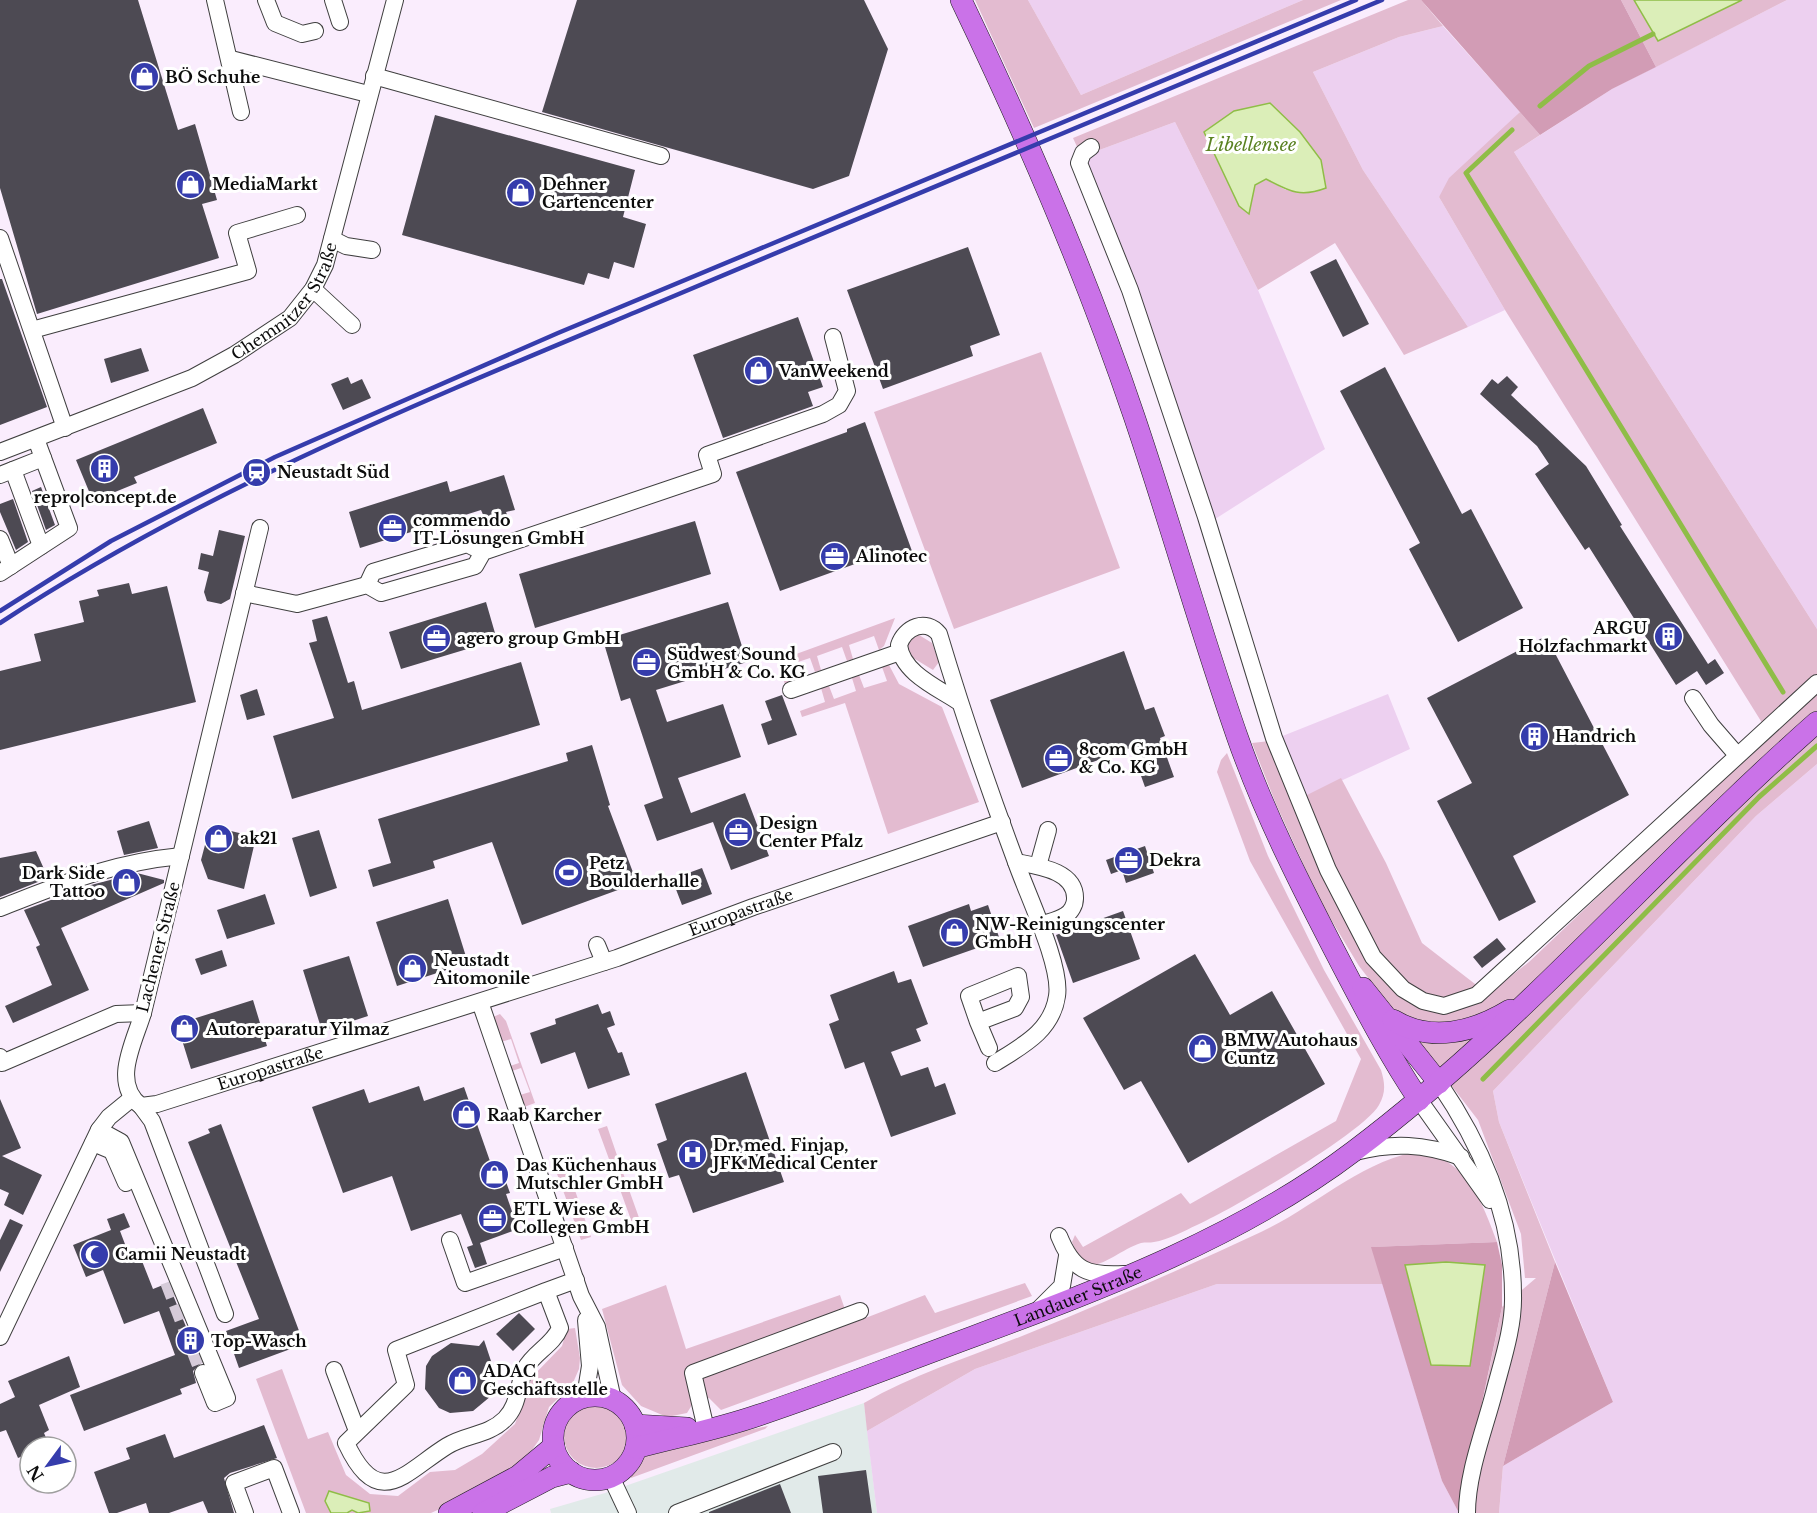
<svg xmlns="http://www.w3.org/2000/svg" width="1817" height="1513" font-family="'Libre Baskerville',serif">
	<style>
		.industrial { fill: #e1eae9 }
		.farmland { fill: #edd0f0 }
		.green { fill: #e3bbd0; fill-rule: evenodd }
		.forest { fill: #d29cb5 }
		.water { fill: #dbeeb8; stroke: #8fbd47; stroke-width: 1.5 }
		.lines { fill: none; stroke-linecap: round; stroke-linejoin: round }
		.stream { stroke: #8fbd47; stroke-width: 5 }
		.building { fill: #4d4a53 }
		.minor-tunnel { stroke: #d6cbd9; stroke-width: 16; stroke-dasharray: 16 8; stroke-linecap: butt }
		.minor-casing { stroke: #3f3f3f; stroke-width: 18 }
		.major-casing { stroke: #1d1d1d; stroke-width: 22 }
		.minor { stroke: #fff; stroke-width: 16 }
		.major { stroke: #ca72e8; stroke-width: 21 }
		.rail { stroke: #353cac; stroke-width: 4.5 }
		.labels { text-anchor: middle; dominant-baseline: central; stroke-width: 6; stroke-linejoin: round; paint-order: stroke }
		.poi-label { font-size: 16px; font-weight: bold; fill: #0c0c0c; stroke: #fff; text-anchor: start }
		.street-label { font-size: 16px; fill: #0c0c0c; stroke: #fff }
		.water-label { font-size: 18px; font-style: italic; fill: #5a8222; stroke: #fff }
	</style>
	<rect width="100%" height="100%" fill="#faedfd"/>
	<path class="industrial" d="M864,1403L877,1513H551L550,1509L605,1493Z"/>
	<path class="farmland" d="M1028,0H1303L1081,95Z
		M1787,0H1817V629L1514,152L1612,89Z
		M1443,26L1520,112L1439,197L1505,310L1468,327L1363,170L1313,72L1399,37Z
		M1175,122L1258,290L1325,449L1212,521L1085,164L1094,152Z
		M1388,694L1410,749L1293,803L1270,741Z
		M1817,764V1513H1499L1503,1466L1613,1402L1499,1122L1493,1091L1756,816Z
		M1217,1284H1383L1442,1481L1459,1513H877L867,1431L975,1369Z"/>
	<path class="green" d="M975,0H1028L1081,95L1303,0H1341L1034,128Z
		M1408,0H1421L1443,26L1399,37L1313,72L1363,170L1468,327L1404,355L1335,243L1258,290L1175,122L1094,152L1085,164L1073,138ZM1270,103L1286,190L1266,179L1255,185L1249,213Z
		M1621,0H1634L1658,41L1742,0H1787L1656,67Z
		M1520,112L1540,135L1514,152L1817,629V764L1756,816L1493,1091L1499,1122L1555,1262L1503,1466L1499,1513H1460L1502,1307L1536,1278H1525L1521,1234L1478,1120L1359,966L1321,903L1276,804L1252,743L1270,741L1293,802L1341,778L1386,863L1422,943L1488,994L1529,962L1769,734L1505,310L1439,197L1449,178Z
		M1041,352L1120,568L954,629L874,412Z
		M895,618L884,646L879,650L874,636L849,645L853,659L847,661L842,647L817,656L821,670L815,672L810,658L786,666L790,680L787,690L777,661Z
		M919,635L932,643L939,662L933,670L910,656L908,646L911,638Z
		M889,665L899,684L942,707L979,802L888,834L845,703L802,717L800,711L825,702L821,688L829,686L834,699L856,691L852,678L859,675L864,688L887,681L882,667Z
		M1227,753L1268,856L1324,970L1381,1070C1385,1083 1386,1093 1379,1105C1363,1133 1231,1210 1197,1225C1184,1231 1168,1240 1154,1242C1150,1243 1145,1242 1141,1243C1121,1249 1104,1268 1082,1266L1072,1242L1075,1235L1083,1247L1181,1193L1190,1204L1336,1121L1361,1059L1250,861L1217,772L1221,760Z
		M500,1014L506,1021L535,1103L524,1107L520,1095L530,1092L521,1068L512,1071L510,1066L519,1063L511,1039L501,1042L493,1017Z
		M607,1126L621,1167L613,1170L598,1129Z
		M1423,1151C1468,1163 1482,1202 1497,1242L1372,1247L1383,1284H1217L975,1369L867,1431L864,1403C914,1374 973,1356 1027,1334C1106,1302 1184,1268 1261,1232C1315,1207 1364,1158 1423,1151Z
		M567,1167L591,1237L581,1240L556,1171Z
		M622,1170L643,1229L635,1231L614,1173Z
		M1025,1283L1032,1296L721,1410L709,1398L695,1400L687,1413L667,1417L641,1406L622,1385L602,1309L666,1285L686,1349L840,1295L850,1324L925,1295L935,1313Z
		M575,1328L580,1358L579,1369L572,1385L549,1407L539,1440L532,1450L494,1484L431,1513H306L256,1379L282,1369L308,1439L328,1432L346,1475L370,1494L398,1496L430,1472L455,1470L482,1454L515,1424L532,1377L562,1346L567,1329Z
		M564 1436a32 32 0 1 1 64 0a32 32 0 1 1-64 0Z
		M768,1426L765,1429L631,1478L632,1467L646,1452Z"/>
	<path class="forest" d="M1421,0H1621L1656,67L1612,89L1540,135Z
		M1497,1242L1502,1265V1307L1459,1513L1442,1481L1371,1247Z
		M1555,1262L1613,1402L1503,1466Z"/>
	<path class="water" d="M1634,0H1742L1658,41Z
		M1270,103L1300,132L1321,160L1326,188C1300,198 1289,191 1266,179L1255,185L1249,214L1239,206L1204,132L1234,111Z
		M1446,1262L1485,1265L1470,1366L1431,1365L1405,1265Z
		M329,1491L369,1503L370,1511L358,1513L352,1510L347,1513H331L325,1501Z"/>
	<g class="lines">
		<path class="stream" d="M1540,106L1589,66L1653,34
			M1512,130L1466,173L1783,692
			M1483,1079L1759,797L1817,746"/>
	</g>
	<path class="building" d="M0,0H138L178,130L195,124L217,200L202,204L219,258L37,314L0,188Z
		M577,0H864L888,49L849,176L813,189L542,112Z
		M435,115L635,170L623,217L646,224L634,268L614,262L609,279L588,273L584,285L402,235Z
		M968,247L1000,335L970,346L973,356L883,389L847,290Z
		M1336,259L1369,324L1343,337L1310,272Z
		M0,279H2L47,407L0,425Z
		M798,317L823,387L808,392L813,406L723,438L693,355Z
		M141,348L149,371L111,383L104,359Z
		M1385,367L1462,514L1471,509L1523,608L1458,642L1409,549L1420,543L1340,391Z
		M1507,376L1518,387L1511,395L1586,466L1622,525L1620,526L1708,664L1715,659L1724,673L1706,685L1697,671L1676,685L1589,547L1585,550L1535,474L1549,464L1537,446L1480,394L1492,379L1498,384Z
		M348,377L351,384L362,379L371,398L343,410L331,384Z
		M203,408L217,443L134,477L137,483L93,501L76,460Z
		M865,422L912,551L894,558L891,551L780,591L736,472L847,432V429Z
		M504,475L515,510L506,512L509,520L488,526L481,510L360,548L349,512L447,481L450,492Z
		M41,487L55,525L46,530L32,491Z
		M13,499L28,542L16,550L0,512V504Z
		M695,521L711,574L535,628L519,574Z
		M219,530L245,536L230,599L221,604L207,601L204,592L209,572L198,569L201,553L213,556Z
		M129,583L132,594L167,586L196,702L0,750V671L41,661L34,634L84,622L79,601L99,596L97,590Z
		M486,602L497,640L401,669L389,632Z
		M728,602L747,662L656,690L667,722L723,704L741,757L678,778L691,813L745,793L769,856L731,870L713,822L657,841L644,805L663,798L630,698L621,701L603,640Z
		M327,616L348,683L354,681L362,710L521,662L540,725L292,799L273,736L334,718L309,643L317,641L312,620Z
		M1546,636L1629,795L1513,856L1536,902L1499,921L1437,801L1472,783L1427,698Z
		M1124,651L1145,710L1154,707L1165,736L1160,738L1174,777L1145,787L1131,748L1022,788L990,700Z
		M257,689L265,715L247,720L240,695Z
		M782,695L797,735L768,745L761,724L772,720L765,701Z
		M592,745L610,805L608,806L637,883L522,925L492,842L433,861L435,868L373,887L368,870L391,863L378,819L568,761L566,753Z
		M149,821L158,848L124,855L117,831Z
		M210,826L256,837L244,889L208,879L201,860Z
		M319,830L337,888L310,897L292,838Z
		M1145,846L1154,873L1126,883L1122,870L1111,874L1106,860Z
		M36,851L48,878L0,897V858Z
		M702,868L712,894L682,905L672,879Z
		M137,873L164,880V883L61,928L89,990L13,1023L5,1006L52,985L36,947L40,945L24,910L91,885Z
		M265,894L275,924L227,939L217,910Z
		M448,899L468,963L397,986L376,922Z
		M969,904L971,911L988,905L1000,940L923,967L908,926Z
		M1123,911L1140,959L1073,983L1056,935Z
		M1497,938L1506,949L1482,968L1473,957Z
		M222,950L227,966L201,975L195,959Z
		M1195,954L1230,1015L1272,991L1325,1084L1188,1163L1141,1081L1124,1090L1083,1018Z
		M349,956L368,1016L322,1031L303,970Z
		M894,971L898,983L911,979L928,1024L916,1029L921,1041L891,1052L901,1076L928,1067L935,1087L945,1083L956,1114L891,1137L864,1062L845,1069L829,1024L839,1020L830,995Z
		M253,1000L267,1046L191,1069L177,1024Z
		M598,1004L602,1014L610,1011L615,1025L607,1028L618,1053L622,1052L630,1075L588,1089L575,1052L541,1064L530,1033L556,1024L555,1019Z
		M746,1072L784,1182L693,1213L679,1175L669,1178L657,1144L667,1140L655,1104Z
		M419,1086L424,1101L464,1087L491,1164L499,1162L510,1193L506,1194L518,1229L480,1243L487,1264L475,1268L467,1247L473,1245L461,1214L411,1231L392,1176L343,1193L312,1107L364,1089L369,1103Z
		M0,1099L21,1148L2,1156L42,1175L23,1215L4,1205L9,1193L0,1189Z
		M221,1124L304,1344L239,1368L226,1331L259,1319L188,1142L210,1133L208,1129Z
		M124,1213L130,1227L120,1231L131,1260L140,1256L153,1289L168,1283L201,1363L193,1371L196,1383L180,1389L182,1394L84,1431L70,1395L175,1355L159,1311L124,1324L103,1270L86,1277L73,1245L111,1230L107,1219Z
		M10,1219L23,1225L0,1272V1240Z
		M519,1313L535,1329L513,1351L496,1334Z
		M484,1340L495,1373L491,1396L473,1411L450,1413L439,1408L425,1389L426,1366L432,1356L451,1343L479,1346Z
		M69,1356L80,1387L39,1405L49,1430L44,1433L50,1447H30V1453L18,1458L6,1430L0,1432V1404L15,1397L8,1381Z
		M264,1425L277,1458L230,1473L224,1478L234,1513H208L203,1501L169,1513H149L146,1503L117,1513H109L94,1472L130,1459L126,1448L165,1434L174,1458Z
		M866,1470L872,1513H823L818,1476Z
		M780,1484L791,1513H709V1512Z"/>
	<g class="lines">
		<path class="minor-tunnel" d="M168,1282L203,1373"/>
		<defs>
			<g id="minor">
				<path d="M215,0L241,112"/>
				<path d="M266,0L275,23L302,34L315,31"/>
				<path d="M333,0L340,22"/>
				<path d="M231,59L368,94"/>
				<path d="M374,76L661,156"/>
				<path d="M1091,147L1083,153L1079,163L1130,290L1206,517L1274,738L1328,870L1373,957L1403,989L1423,1001L1444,1006L1477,995L1817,683"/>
				<path d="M0,238L65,428"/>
				<path d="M332,239L346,246L372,250"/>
				<path d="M313,289L352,325"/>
				<path d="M32,330L248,271L237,233L297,215"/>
				<path id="s1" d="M0,452L192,378L234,355L290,318L313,289L325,265L395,0"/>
				<path d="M13,470L41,546"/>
				<path d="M0,475L43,458"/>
				<path id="s2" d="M260,528L143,1013C134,1043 111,1083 141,1106L157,1104L617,958L753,907L1002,822"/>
				<path d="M0,539L11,566"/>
				<path d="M0,573L69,528L36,439"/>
				<path d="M367,585L373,572L467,544L483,552"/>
				<path d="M244,593L297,604L367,585L381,593L475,566L483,552L713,474L707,455L823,414L839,405L847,391L833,337"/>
				<path d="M791,690L900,652"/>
				<path d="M1693,698L1711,725L1737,755"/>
				<path d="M959,702C938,688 902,673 899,645C905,627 926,618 939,634C962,711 988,787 1016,862C1027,894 1062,966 1057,996C1052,1031 1022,1046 995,1063"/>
				<path d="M1016,862C1036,866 1076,870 1075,899C1075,905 1071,912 1066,915C1059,920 1048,922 1040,925"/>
				<path d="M1038,866L1048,830"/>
				<path d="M0,908C65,883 110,863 181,856"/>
				<path d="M597,945L604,962"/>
				<path d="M480,1002L581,1296L597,1327L613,1400"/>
				<path d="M978,1022L969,996L1018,976L1021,997L1015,1008L978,1022L989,1048"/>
				<path d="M0,1057L2,1063L116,1014L143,1013"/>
				<path d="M1439,1083C1482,1146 1513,1217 1513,1295C1514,1327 1502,1362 1494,1393C1484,1431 1467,1474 1467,1513"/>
				<path d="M1419,1100L1490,1200"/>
				<path d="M141,1106L152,1121L225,1314"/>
				<path d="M99,1130L121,1142L227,1398L215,1403L203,1373"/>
				<path d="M93,1143L112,1151L126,1183"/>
				<path d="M1355,1152C1393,1142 1424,1144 1461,1157"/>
				<path d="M1059,1236C1073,1271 1087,1276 1124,1274"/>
				<path d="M450,1240L465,1283L565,1248"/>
				<path d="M546,1291L396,1350L406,1385L346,1443C379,1513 405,1472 447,1446C466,1434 488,1436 505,1419C519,1405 517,1387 525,1369C533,1353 553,1345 560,1328L546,1291L576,1280"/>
				<path d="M1040,1308L1062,1286L1067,1256"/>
				<path d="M0,1337L99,1130L109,1117L131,1099"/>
				<path d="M334,1370L357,1431"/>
				<path d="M585,1397L590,1366L586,1320"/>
				<path d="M706,1429L693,1373L860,1311"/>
				<path d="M611,1477L628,1513"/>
				<path d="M245,1513L234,1483L274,1468L291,1513"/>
				<path d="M677,1513L833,1452"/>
			</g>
			<g id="major">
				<path d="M961,0C1026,135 1086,274 1134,416C1170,522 1200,630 1237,736C1265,816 1303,890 1342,965C1366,1011 1390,1057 1419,1100"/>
				<path d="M1363,988L1439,1083"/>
				<path d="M1393,1020C1431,1043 1474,1032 1510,1010"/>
				<circle cx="595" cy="1438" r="42"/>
				<path d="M635,1425L687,1428"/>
				<path id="s3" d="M636,1448C677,1437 719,1429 759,1415C831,1391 901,1363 972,1337C1104,1288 1242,1236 1354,1151C1523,1024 1659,861 1817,722"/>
				<path d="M449,1513L518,1476L554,1446"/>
				<path d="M483,1513L552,1477L571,1472"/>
			</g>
		</defs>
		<use href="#minor" class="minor-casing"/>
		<use href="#major" class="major-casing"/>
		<use href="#minor" class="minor"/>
		<use href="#major" class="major"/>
		<path class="rail" d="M0,611L111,541L275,457L558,333L1356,0
			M0,623C198,493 418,403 636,312C884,207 1133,105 1382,0"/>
	</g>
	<defs>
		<symbol id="shop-disc" viewBox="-11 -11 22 22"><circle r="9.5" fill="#353cac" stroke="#fff"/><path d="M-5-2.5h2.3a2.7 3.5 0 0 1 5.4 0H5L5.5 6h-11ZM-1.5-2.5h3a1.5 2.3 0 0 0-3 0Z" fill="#fff"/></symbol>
		<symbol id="building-disc" viewBox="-11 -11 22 22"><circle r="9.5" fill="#353cac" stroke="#fff"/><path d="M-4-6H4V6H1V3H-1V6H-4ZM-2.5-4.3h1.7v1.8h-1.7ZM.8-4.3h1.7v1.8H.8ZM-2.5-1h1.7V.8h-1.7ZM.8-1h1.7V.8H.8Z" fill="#fff"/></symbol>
		<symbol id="station-disc" viewBox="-11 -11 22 22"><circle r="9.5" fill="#353cac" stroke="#fff"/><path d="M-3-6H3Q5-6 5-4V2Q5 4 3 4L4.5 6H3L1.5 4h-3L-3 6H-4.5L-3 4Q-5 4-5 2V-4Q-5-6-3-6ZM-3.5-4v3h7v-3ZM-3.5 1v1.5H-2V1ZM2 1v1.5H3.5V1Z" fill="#fff"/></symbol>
		<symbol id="office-disc" viewBox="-11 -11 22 22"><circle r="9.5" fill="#353cac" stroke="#fff"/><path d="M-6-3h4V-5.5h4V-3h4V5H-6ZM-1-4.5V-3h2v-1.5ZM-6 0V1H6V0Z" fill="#fff"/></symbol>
		<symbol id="stadium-disc" viewBox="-11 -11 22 22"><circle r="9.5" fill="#353cac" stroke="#fff"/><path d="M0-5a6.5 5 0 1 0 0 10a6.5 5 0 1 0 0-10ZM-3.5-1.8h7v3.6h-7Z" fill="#fff"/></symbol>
		<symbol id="hospital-disc" viewBox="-11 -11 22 22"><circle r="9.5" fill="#353cac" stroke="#fff"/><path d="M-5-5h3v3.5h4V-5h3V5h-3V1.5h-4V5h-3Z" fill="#fff"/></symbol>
		<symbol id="mosque-disc" viewBox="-11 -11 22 22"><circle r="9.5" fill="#353cac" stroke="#fff"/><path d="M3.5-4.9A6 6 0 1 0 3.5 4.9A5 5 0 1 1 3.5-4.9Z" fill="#fff"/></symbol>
	</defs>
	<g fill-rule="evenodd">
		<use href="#shop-disc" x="128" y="60" width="33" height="33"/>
		<use href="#shop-disc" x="174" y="168" width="33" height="33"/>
		<use href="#shop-disc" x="504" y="176" width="33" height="33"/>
		<use href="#shop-disc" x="742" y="354" width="33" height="33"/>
		<use href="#building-disc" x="88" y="452" width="33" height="33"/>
		<use href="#station-disc" x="240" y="456" width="33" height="33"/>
		<use href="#office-disc" x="376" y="512" width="33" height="33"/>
		<use href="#office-disc" x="818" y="540" width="33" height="33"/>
		<use href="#building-disc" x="1652" y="620" width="33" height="33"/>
		<use href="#office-disc" x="420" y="622" width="33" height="33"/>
		<use href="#office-disc" x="630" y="646" width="33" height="33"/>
		<use href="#building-disc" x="1518" y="720" width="33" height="33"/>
		<use href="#office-disc" x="1042" y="742" width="33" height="33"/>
		<use href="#office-disc" x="722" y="816" width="33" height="33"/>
		<use href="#shop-disc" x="202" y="822" width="33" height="33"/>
		<use href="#office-disc" x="1112" y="844" width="33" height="33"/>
		<use href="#stadium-disc" x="552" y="856" width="33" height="33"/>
		<use href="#shop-disc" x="110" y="866" width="33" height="33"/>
		<use href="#shop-disc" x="938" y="916" width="33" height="33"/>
		<use href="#shop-disc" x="396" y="952" width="33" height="33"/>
		<use href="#shop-disc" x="168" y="1012" width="33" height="33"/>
		<use href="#shop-disc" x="1186" y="1032" width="33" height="33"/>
		<use href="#shop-disc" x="450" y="1098" width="33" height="33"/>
		<use href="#hospital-disc" x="676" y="1138" width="33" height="33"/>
		<use href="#shop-disc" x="478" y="1158" width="33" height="33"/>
		<use href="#office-disc" x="476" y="1202" width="33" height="33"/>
		<use href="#mosque-disc" x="78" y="1238" width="33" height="33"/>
		<use href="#building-disc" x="174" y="1324" width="33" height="33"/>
		<use href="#shop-disc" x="446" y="1364" width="33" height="33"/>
	</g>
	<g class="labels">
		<g class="poi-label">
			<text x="165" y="77">BÖ Schuhe</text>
			<text x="212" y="184">MediaMarkt</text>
			<text x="542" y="184">Dehner<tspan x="542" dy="18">Gartencenter</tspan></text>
			<text x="779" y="371">VanWeekend</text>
			<text x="277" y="472">Neustadt Süd</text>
			<text x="105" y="497" text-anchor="middle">repro|concept.de</text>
			<text x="413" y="520">commendo<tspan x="413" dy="18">IT-Lösungen GmbH</tspan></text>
			<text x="856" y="556">Alinotec</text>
			<text x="1647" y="628" text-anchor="end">ARGU<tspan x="1647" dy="18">Holzfachmarkt</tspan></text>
			<text x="457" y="638">agero group GmbH</text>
			<text x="667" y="654">Südwest Sound<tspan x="667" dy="18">GmbH &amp; Co. KG</tspan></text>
			<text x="1555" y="736">Handrich</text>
			<text x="1079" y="749">8com GmbH<tspan x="1079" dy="18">&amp; Co. KG</tspan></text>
			<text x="759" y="823">Design<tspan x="759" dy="18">Center Pfalz</tspan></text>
			<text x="240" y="838">ak21</text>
			<text x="1149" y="860">Dekra</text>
			<text x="589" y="863">Petz<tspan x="589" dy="18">Boulderhalle</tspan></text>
			<text x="105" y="873" text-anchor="end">Dark Side<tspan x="105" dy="18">Tattoo</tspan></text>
			<text x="975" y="924">NW-Reinigungscenter<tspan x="975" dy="18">GmbH</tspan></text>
			<text x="434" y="960">Neustadt<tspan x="434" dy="18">Aitomonile</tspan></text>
			<text x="206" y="1029">Autoreparatur Yilmaz</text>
			<text x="1224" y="1040">BMW Autohaus<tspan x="1224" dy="18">Cuntz</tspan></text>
			<text x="487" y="1115">Raab Karcher</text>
			<text x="713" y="1145">Dr. med. Finjap,<tspan x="713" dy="18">JFK Medical Center</tspan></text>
			<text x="516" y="1165">Das Küchenhaus<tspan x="516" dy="18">Mutschler GmbH</tspan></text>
			<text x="513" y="1209">ETL Wiese &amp;<tspan x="513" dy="18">Collegen GmbH</tspan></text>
			<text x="115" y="1254">Camii Neustadt</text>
			<text x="211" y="1341">Top-Wasch</text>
			<text x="483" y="1371">ADAC<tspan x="483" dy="18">Geschäftsstelle</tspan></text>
		</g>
		<g class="street-label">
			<text stroke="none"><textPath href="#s1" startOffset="330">Chemnitzer Straße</textPath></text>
			<text stroke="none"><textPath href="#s2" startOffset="1230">Europastraße</textPath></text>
			<text transform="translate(158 947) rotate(-76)">Lachener Straße</text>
			<text stroke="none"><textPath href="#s2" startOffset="734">Europastraße</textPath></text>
			<text stroke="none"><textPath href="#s3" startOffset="468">Landauer Straße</textPath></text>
		</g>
		<g class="water-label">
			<text x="1251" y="145">Libellensee</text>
		</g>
	</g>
	<g transform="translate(48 1465) rotate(237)"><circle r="28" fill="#ffffff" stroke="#9e9e9e" stroke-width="1.5"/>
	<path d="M0-4.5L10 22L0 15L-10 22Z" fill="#353cac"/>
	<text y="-9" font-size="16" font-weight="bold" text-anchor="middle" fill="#0c0c0c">N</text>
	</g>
</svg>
